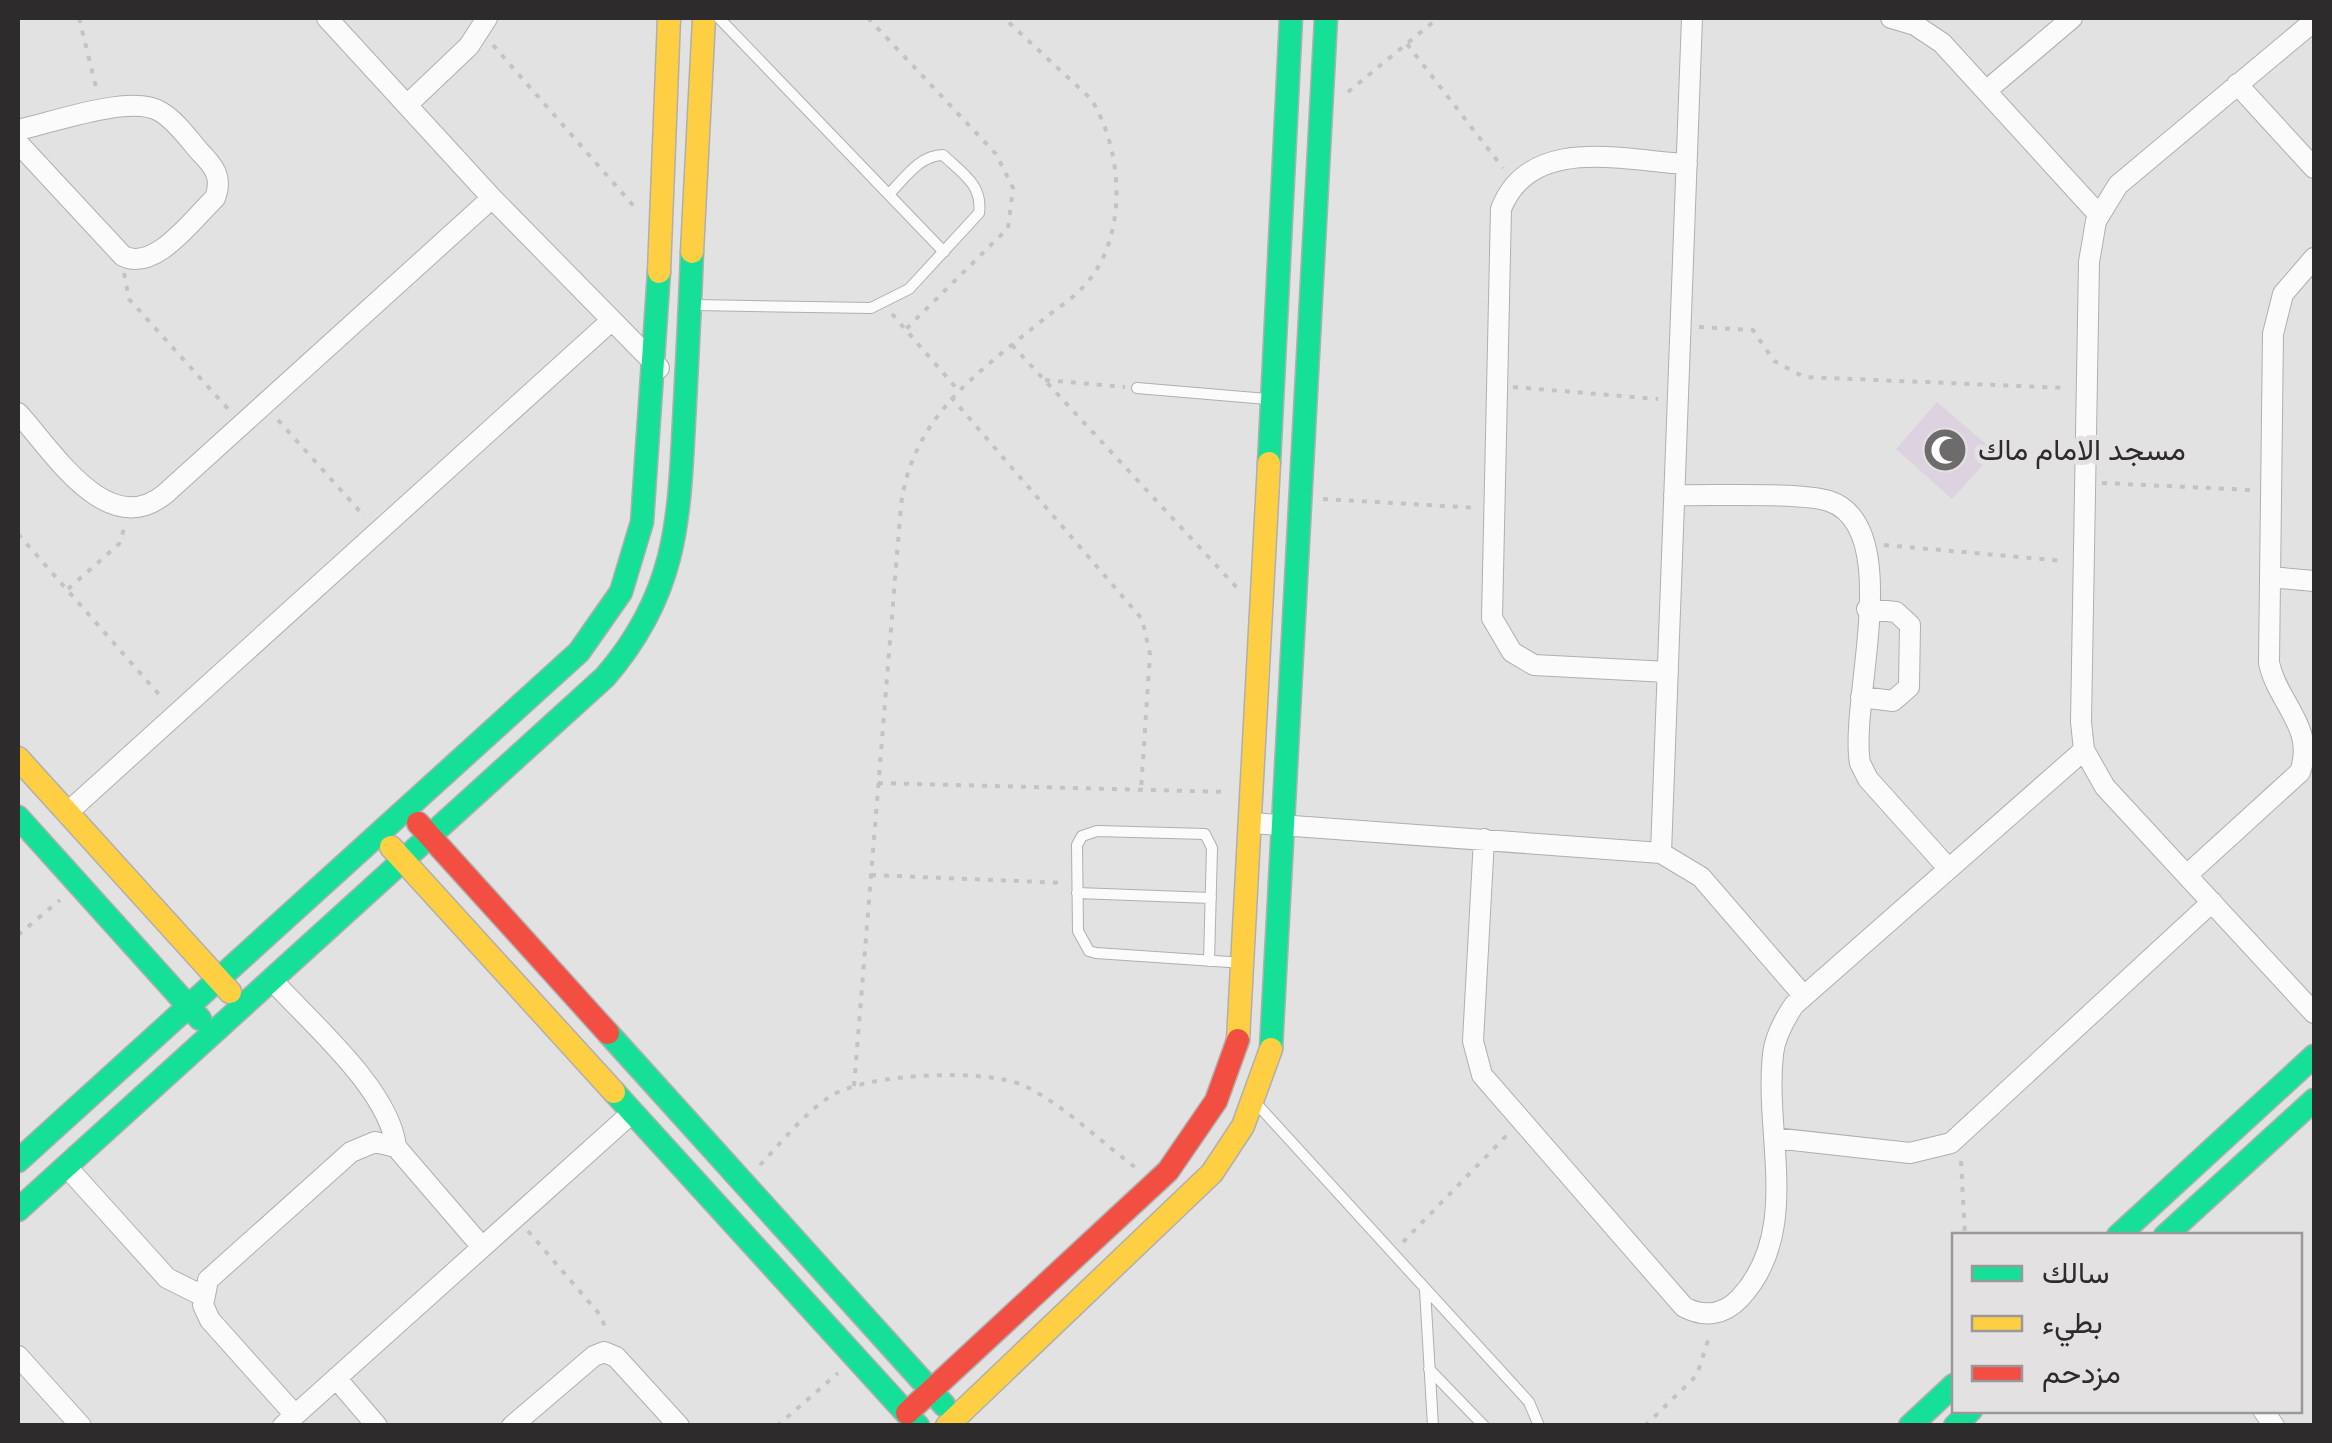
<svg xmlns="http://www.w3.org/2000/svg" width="2332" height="1443" font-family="'Fira Sans Condensed',Vazirmatn,sans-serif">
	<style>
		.building { fill: #dcd2e0 }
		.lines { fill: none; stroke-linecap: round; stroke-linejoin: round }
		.lane-casing { stroke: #b0afb0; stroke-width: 12 }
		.street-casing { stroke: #b0afb0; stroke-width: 22 }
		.fast-casing { stroke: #b0afb0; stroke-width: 25 }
		.slow-casing { stroke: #b0afb0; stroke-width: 25 }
		.jam-casing { stroke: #b0afb0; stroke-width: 25 }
		.path { stroke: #c4c3c3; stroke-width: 4; stroke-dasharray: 5 8; stroke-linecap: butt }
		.lane { stroke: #fbfbfb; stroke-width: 10 }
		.street { stroke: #fbfbfb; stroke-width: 20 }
		.fast { stroke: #16e098; stroke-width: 22 }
		.slow { stroke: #ffcf43; stroke-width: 22 }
		.jam { stroke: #f24e42; stroke-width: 22 }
		.labels { text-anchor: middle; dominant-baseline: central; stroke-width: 10; stroke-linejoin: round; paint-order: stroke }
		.poi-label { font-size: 30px; fill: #2d2b2c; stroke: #e4e1e3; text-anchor: start }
	</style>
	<rect width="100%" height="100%" fill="#e3e2e3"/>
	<path class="building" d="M1937,402L1995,452L1952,499L1896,449Z"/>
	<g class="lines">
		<defs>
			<path id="lane" d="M719,18L944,252
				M696,305L871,308L909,289L979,213C983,185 962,173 943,155C920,155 905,178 889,194
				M1137,388L1267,399
				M1077,893L1211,898
				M1209,961L1212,848L1205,834L1097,831L1082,836L1077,845L1078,931L1089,951L1096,953L1244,963
				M1255,1102L1529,1402L1539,1426
				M1425,1290L1433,1426
				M1429,1369L1484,1426"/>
			<path id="street" d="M327,18L492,198L659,368
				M1891,18L1915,25L1942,43L2099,215
				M2314,21L2118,185L2096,221L2089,262L2081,722L2084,750L2105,787L2314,1013
				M2237,84L2314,168
				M1986,91L2072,18
				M407,105L469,46L487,18
				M18,130C52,123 132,93 161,112C176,121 188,138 199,151C214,166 223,177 215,198C193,219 155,272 123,256L18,143
				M18,413C53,451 107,541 165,494L492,198
				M1674,495C1708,496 1803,492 1829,501C1906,527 1849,701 1860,763L1868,779L1948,868
				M2270,577L2314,581
				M1668,672L1534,665L1512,652L1492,618L1501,209C1530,134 1625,161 1687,164
				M1861,697L1893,701L1909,687L1910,625L1896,612L1867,609
				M67,813L612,320
				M1252,823L1661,853L1701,877L1802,994
				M1484,839L1473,1041L1482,1075L1684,1307C1705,1318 1724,1315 1740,1298C1802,1231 1764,1137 1773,1054C1775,1036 1784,1020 1794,1005L2084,750
				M1661,853L1692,18
				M2187,875L2300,772C2316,728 2278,704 2269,663L2273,334L2283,294L2314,258
				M271,979C310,1022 390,1090 396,1147
				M1774,1138L1910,1153L1951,1143L2212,902
				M66,1166L167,1278L203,1296
				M18,1356L81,1426
				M336,1378L377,1426
				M2263,1410L2274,1426
				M295,1415L210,1320L203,1305L208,1280L351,1152L375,1142L396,1147L482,1247
				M283,1426L633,1112
				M512,1426L594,1356L604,1352L616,1357L679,1426"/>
			<path id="fast" d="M1269,463L1291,18
				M18,817L200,1019
				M608,1033L944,1405
				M1271,1049L1326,18
				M614,1092L918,1426
				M18,1161L579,652L621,592L642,522L659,272
				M18,1210L605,677C676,595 679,523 684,421C687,365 690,308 692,252
				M2118,1236L2314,1056
				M2165,1236L2314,1100
				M1910,1426L1954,1385
				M1955,1426L1971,1410"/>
			<path id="slow" d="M692,252L704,18
				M659,272L669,18
				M18,758L230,992
				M391,847L614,1092
				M1238,1040L1269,463
				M947,1426L1212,1173L1243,1126L1271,1049"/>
			<path id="jam" d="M418,823L608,1033
				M907,1413L1168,1171L1216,1101L1238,1040"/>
		</defs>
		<use href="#lane" class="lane-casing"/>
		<use href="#street" class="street-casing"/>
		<use href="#fast" class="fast-casing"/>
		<use href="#slow" class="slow-casing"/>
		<use href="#jam" class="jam-casing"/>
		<path class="path" d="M79,18L97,91
			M868,18L996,154L1013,188L1008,228L906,329
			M1407,44L1503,168
			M493,45L638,211
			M1348,92L1438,18
			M124,273L129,299L229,410
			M892,314L958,390
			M1699,327L1753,330L1774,361L1804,377L2067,388
			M1012,345L1240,591
			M1045,380L1125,387
			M1513,387L1658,399
			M951,397L1142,619L1150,654L1141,790
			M278,420L365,517
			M2102,483L2252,490
			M1323,499L1478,508
			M18,534L163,699
			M1884,545L2064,561
			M68,589L119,544L126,523
			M878,783L1229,792
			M871,875L1066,883
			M18,935L60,900
			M854,1086L901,505C913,415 978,373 1044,319C1057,308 1074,298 1085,285C1129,236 1123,150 1091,99L1004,18
			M1961,1161L1965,1236
			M760,1165C782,1142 805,1112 831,1096C867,1073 987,1068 1025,1086C1065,1106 1101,1142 1136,1168
			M528,1231L601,1316L607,1333
			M1403,1242L1508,1134
			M777,1426L838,1373
			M1645,1426L1697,1375L1710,1334"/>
		<use href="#lane" class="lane"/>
		<use href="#street" class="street"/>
		<use href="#fast" class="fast"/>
		<use href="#slow" class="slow"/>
		<use href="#jam" class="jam"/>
	</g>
	<defs>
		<symbol id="mosque-disc" viewBox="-11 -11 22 22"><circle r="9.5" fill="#6d6b6c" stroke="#e4e1e3"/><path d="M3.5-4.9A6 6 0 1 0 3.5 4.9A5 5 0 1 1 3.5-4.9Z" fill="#fff"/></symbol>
	</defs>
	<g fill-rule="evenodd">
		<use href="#mosque-disc" x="1920" y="425" width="50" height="50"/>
	</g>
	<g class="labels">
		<g class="poi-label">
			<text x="1978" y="450">مسجد الامام ماك</text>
		</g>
	</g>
	<rect width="2332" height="1443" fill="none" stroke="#2d2b2c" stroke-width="40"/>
	<rect x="1952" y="1233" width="350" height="180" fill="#e4e1e3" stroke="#9b989a" stroke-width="2.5"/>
	<rect x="1972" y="1266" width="50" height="15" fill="#16e098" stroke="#9b989a" stroke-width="2.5"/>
	<text x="2042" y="1283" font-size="30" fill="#2d2b2c">سالك</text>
	<rect x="1972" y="1316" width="50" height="15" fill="#ffcf43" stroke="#9b989a" stroke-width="2.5"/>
	<text x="2042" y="1333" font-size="30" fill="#2d2b2c">بطيء</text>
	<rect x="1972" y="1366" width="50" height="15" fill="#f24e42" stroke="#9b989a" stroke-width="2.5"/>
	<text x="2042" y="1383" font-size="30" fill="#2d2b2c">مزدحم</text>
</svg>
